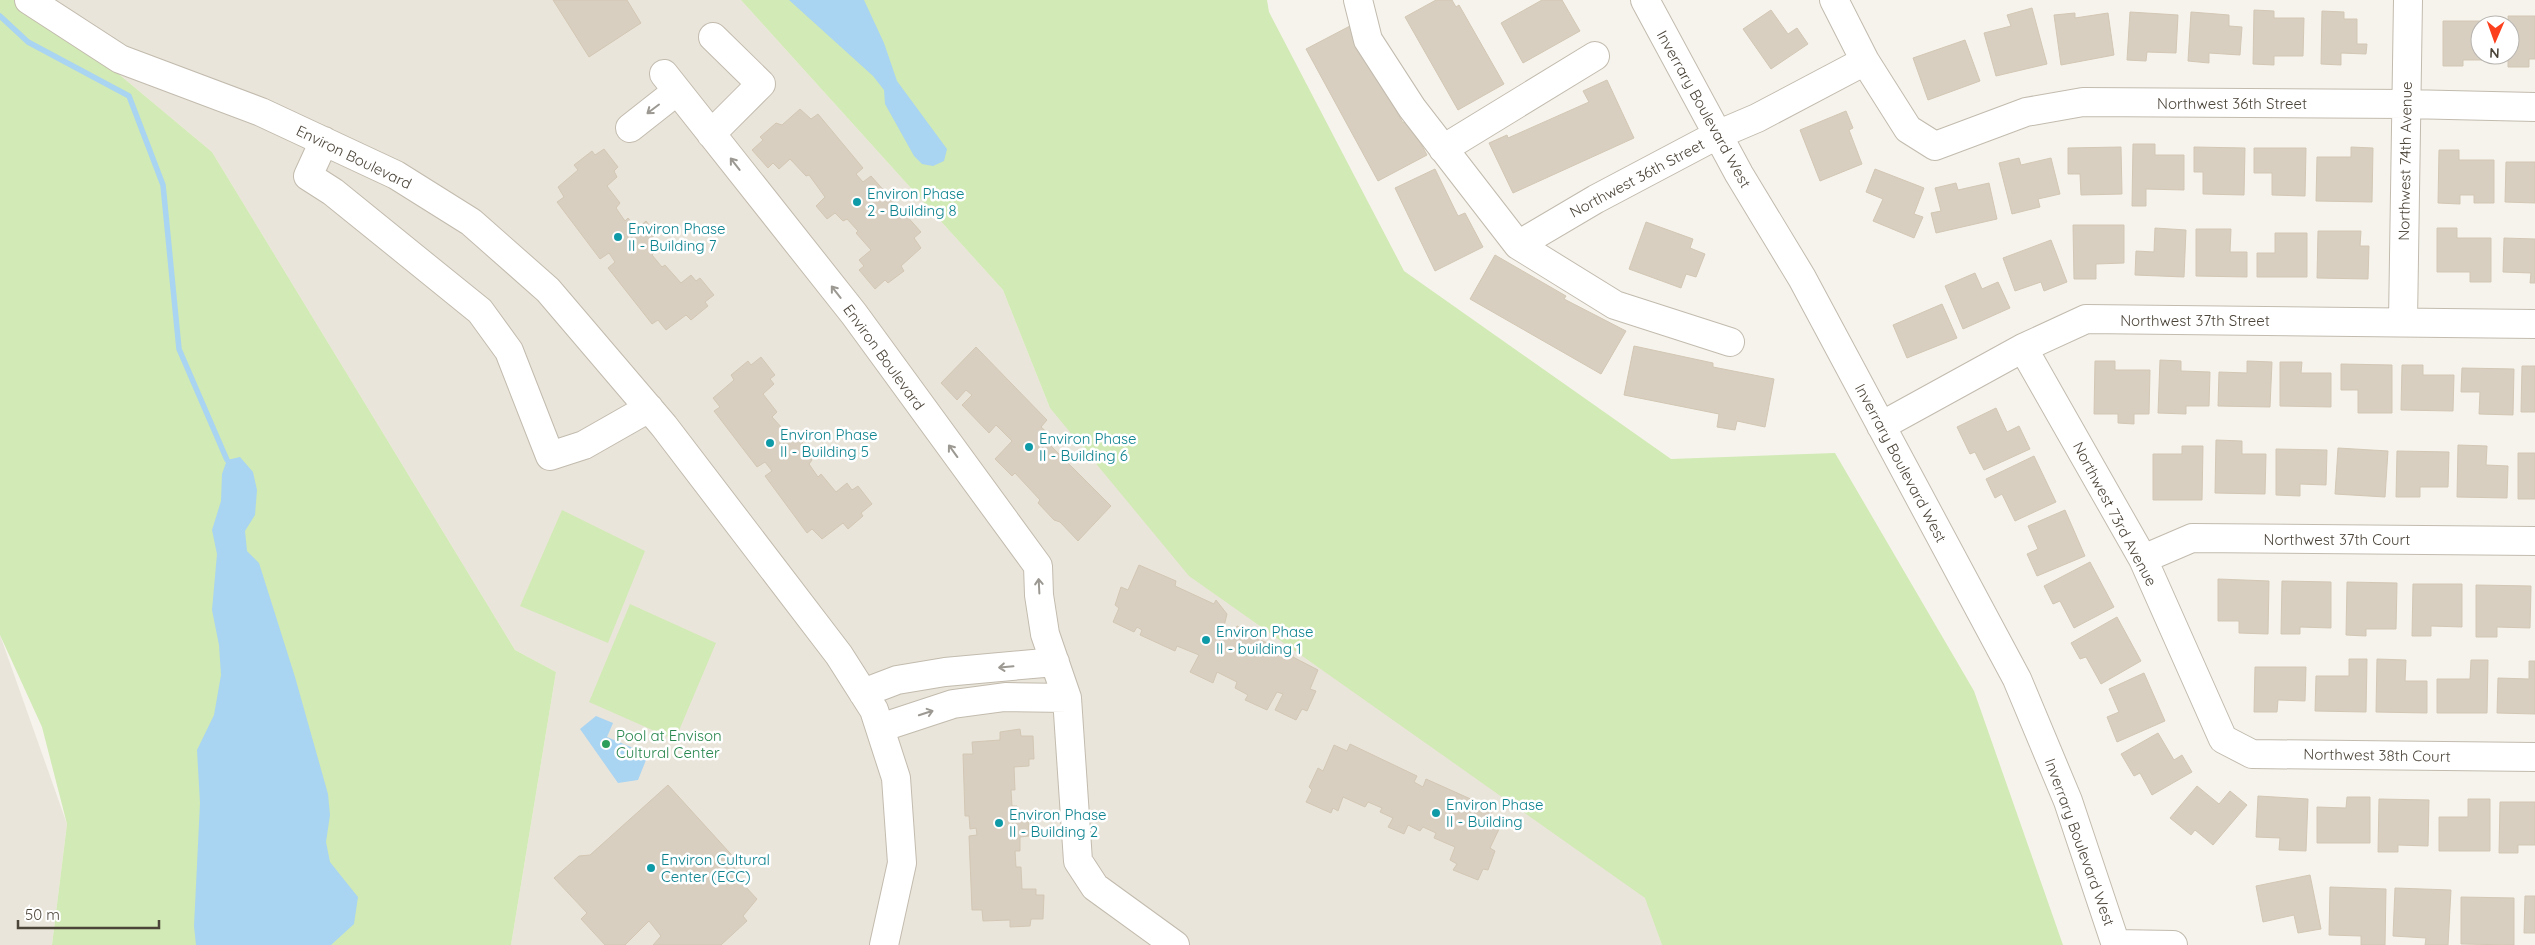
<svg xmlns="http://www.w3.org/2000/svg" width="2535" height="945" font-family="Quicksand,sans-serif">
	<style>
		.residential { fill: #eae5da }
		.green { fill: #d2eab5 }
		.water { fill: #a9d4f2 }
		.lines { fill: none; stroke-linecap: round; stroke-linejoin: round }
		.stream { stroke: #a9d4f2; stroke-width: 5.5 }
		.building { fill: #d8cfc1; stroke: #d3c7b4 }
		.minor-casing { stroke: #c2bbae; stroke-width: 30 }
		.minor { stroke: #fff; stroke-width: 28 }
		.oneway { stroke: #9c9892 }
		.culture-dot { fill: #0f9aa8; stroke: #fff; stroke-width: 2 }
		.leisure-dot { fill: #2e9e5b; stroke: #fff; stroke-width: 2 }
		.labels { text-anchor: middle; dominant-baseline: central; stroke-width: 5; stroke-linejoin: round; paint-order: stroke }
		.street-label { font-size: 15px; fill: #4b4439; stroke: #fff }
		.culture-label { font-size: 15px; fill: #0d838f; stroke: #fff; text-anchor: start }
		.leisure-label { font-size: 15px; fill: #27864d; stroke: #fff; text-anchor: start }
	</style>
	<rect width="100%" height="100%" fill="#f6f3ec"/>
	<path class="residential" d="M30,0H741L1003,290L1050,408L1646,898L1662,945H511L556,672L515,650L212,152Z
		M0,635L67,824L52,945H0Z"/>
	<path class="green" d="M0,0H30L212,152L515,650L556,672L511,945H52L67,824L42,727L0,635Z
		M741,0H1267L1269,12L1404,271L1671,459L1835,453L1974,691L2063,945H1662L1645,898L1189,576L1050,408L1003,290Z
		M562,510L645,551L608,643L520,606Z
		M630,604L716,643L675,740L589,702Z"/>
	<path class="water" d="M789,0H864L884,43L897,81L947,149L944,161L933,166L922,164L914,156L885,104L884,90L873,76Z
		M240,457L253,472L257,490L255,515L245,531L247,551L259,563L295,677L328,794L330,815L326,842L330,862L358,897L354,924L331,945H196L194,926L200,803L197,750L214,715L221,675L219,645L212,610L217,554L212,530L221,501L222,474L227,460Z
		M596,716L613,723L607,737L638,750L646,760L638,780L618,783L580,729Z"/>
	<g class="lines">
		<path class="stream" d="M0,16L28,42L129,96L163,185L179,349L227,460"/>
	</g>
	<path class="building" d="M553,0H627L641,23L589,57Z
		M1436,0H1452L1456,7L1459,5L1504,84L1458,110L1405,17Z
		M1542,0H1562L1580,31L1523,63L1501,23Z
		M2032,8L2047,64L1996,76L1984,33L2011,26L2007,15Z
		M1771,10L1788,34L1797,28L1808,44L1771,69L1743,29Z
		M2254,10L2274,11V18H2304L2303,56H2274V65L2253,64Z
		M2322,11L2344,12V19H2357V44H2367L2366,54L2341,53V65L2321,64Z
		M2130,12L2178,15L2176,53L2147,52L2146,61L2127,60Z
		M2191,12L2229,15V26L2242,27L2240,55L2209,53V63L2188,61Z
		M2075,13V18L2108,13L2114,55L2061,65L2054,15Z
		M2508,16H2535V59H2529V67H2508V55H2510Z
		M2443,21H2493V25H2480V55H2493V60H2463V66H2443Z
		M1350,26L1403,123L1408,120L1427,155L1378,181L1306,49Z
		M1965,40L1980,81L1928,100L1913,58Z
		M1607,80L1634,138L1513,193L1489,143L1507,135L1508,138L1589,102L1583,91Z
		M800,109L811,119L818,114L863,168L856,174L863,182L871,176L921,232L914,238L921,248L901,266L904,271L888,283L885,280L875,289L859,270L864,266L859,260L871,250L856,233L858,231L847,219L843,221L835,213L827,219L816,206L825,197L809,175L806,176L790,159L779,169L773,163L768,168L752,150L763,140L760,137L776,123L782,125Z
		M1846,111L1853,128L1849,130L1862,164L1820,181L1800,130Z
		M2133,144H2155V155H2184V190L2146,189V206H2132Z
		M2121,147L2122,194L2081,195L2080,174H2068V148Z
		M2194,147L2245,148L2244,195L2203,194V172H2194Z
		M2351,147L2373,148L2372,202L2316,201L2317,157H2351Z
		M2254,148H2306L2305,196L2272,195V173H2254Z
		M604,149L618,167L614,171L617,177L607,186L620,203L616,208L625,221L628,218L637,229L646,221L656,234L648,241L656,251L652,255L662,267L665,265L681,283L691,275L696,281L700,278L714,295L705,302L708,306L691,320L686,315L666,330L658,320L652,324L608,268L615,262L609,253L600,259L557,202L564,197L558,187L578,170L574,165L592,151L595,155Z
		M2439,150H2459V160H2494V203H2474V195H2460V204L2438,203Z
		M2019,158L2021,165L2051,158L2060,194L2038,199L2040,207L2012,214L1999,163Z
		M2506,162H2535V203L2505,202Z
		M1435,169L1458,216L1465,213L1483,247L1435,271L1395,188Z
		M1875,169L1924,188L1914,214L1923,217L1914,238L1873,221L1883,199L1866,192Z
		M1956,183L1958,190L1989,183L1997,219L1936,233L1931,213L1941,211L1935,188Z
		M1646,222L1693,239L1690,248L1705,254L1696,277L1686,274L1681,288L1629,269Z
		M2073,225H2124V263L2096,264V279H2074Z
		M2155,228L2186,230L2184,277L2135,275L2136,251L2154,252Z
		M2437,228H2457V238H2491V282H2470V272H2437Z
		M2196,229H2231L2230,252H2247V277L2196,276Z
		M2318,231H2361L2360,246H2369L2368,279L2317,278Z
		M2275,233H2307V277H2257V253H2275Z
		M2504,238L2535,239V283H2530L2531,273L2503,272Z
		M2051,240L2067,282L2044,291L2041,282L2015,291L2003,258Z
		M1495,255L1566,296L1564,299L1626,331L1601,374L1470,299Z
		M1975,273L1982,289L1998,282L2010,308L1963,329L1945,286Z
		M1942,304L1957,338L1907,358L1893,325Z
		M1634,346L1713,363V367L1774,379L1765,427L1737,421L1735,430L1717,427L1719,414L1624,395Z
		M976,347L1047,420L1041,427L1051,436L1047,442L1111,506L1078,541L1060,522L1054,520L1038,503L1040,500L1015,473L1012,476L995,459L1012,441L996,425L989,433L962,405L972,395L966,390L957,400L941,383Z
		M761,357L775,375L770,379L774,384L763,394L777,412L772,417L783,429L786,427L794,437L796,435L807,448L804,450L812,460L809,464L818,477L821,474L836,492L847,483L852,490L858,486L872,504L861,513L863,516L848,529L843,523L822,539L812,529L807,533L765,476L772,471L765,462L757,467L714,411L720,407L713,398L734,380L731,375L748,361L751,365Z
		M2160,360L2181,361V371L2210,372L2209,406H2186V414L2158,413Z
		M2095,361H2115V370H2150L2149,414H2134V424L2118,423V414H2094Z
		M2247,361L2272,362L2270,407L2218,406L2219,372L2247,373Z
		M2280,362H2302L2301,373H2331V407L2280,406Z
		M2341,364L2392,365V413H2358V390H2341Z
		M2402,365H2423V375H2454L2453,411L2401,410Z
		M2522,366H2535V412H2521Z
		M2462,368L2514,369L2513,415L2479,414L2480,392H2461Z
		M1996,408L2007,432L2019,426L2030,449L1984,470L1975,452L1970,454L1957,427Z
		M2216,440L2242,441V454H2266L2265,494L2215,493Z
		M2458,445L2487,446L2486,465L2508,466L2507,498L2457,497Z
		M2182,446H2203L2202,500H2153V454H2182Z
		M2338,448L2388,451L2385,497L2335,494Z
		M2276,449L2327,450L2326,485L2300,484V496L2276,495Z
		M2397,451L2449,452L2448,487H2420V497H2396Z
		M2518,453H2535V499H2518Z
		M2034,456L2056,502L2015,521L2002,494L1995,498L1986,479Z
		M2065,510L2085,556L2037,576L2027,554L2038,549L2028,526Z
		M2090,562L2114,607L2074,628L2060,601L2053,604L2044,586Z
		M1139,565L1176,581L1175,586L1214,604L1216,600L1227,614L1224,626L1235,631L1237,626L1253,633L1251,636L1293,654V657L1318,670L1310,689L1316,691L1307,711L1302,709L1296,720L1275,710L1283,694L1277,692L1267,710L1245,700L1248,695L1235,688L1237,682L1217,672L1213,683L1190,672L1199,655L1177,646L1175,651L1140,635L1142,630L1137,627L1134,632L1113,622L1119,608L1115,605L1121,587L1128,590Z
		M2218,579L2269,581L2268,634L2239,633V621H2218Z
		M2282,581L2331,582V628L2300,627V634H2281Z
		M2347,582L2397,583L2396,629H2366V636L2346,635Z
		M2413,584H2462V627L2431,626V636H2412Z
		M2476,585L2531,586L2530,628L2497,627V637H2476Z
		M2117,617L2141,661L2101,684L2086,657L2080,659L2071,643Z
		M2349,659H2367L2366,712L2315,711L2316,676H2349Z
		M2377,659L2406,660L2405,681H2427V713L2376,712Z
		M2471,660H2488L2487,713H2437V679H2470Z
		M2529,661H2535V714L2497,713L2498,678L2529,679Z
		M2255,667H2306L2305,701L2278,700L2277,712H2254Z
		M2144,673L2165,721L2117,742L2107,717L2119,712L2109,689Z
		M1020,729L1021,736H1033L1034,759H1029V766L1014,767L1015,790H1011L1012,806H1017L1018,818H1028L1029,836L1020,837V851H1015L1016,867H1021L1022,889H1036V895H1044L1043,919H1031L1030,926L1010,927V920L983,921L982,910H972L969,836L977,835L976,828L970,829L969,816H965L963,754H973L972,742L1000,740V732Z
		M2158,733L2174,760L2182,755L2192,772L2152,795L2140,773L2134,776L2121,754Z
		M1350,744L1417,776L1414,782L1423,787L1426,779L1493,809L1490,818L1501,825L1490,848L1495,851L1488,870L1483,869L1478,880L1453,870L1457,864L1450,860L1455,847L1434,838L1436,833L1423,827L1420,831L1408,825L1404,834L1388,827L1393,818L1380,812L1382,808L1368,802L1365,807L1343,797L1338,811L1333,808L1331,813L1306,802L1312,790L1309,787L1318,768L1323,771L1334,745L1347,751Z
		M668,785L739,863L732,872L757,899L743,916L747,921L721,945H653L661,936L649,921L625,945H605L581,919L587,913L554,878L579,856L590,855Z
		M2197,786L2219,804L2230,791L2247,805L2213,845L2195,830L2191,835L2170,818Z
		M2258,796L2308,799L2306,851L2279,850L2280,838L2256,837Z
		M2347,797H2370V843H2317V807L2346,808Z
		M2379,799L2429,800L2428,846L2398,845V852H2378Z
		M2468,799H2490V851H2439V817H2468Z
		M2500,802H2535V845H2518V853H2499Z
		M2310,875L2321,929L2298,933L2294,915L2263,922L2256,886Z
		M2330,887L2386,889L2385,945H2361V936L2329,935Z
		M2395,888L2451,890L2448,945H2425L2426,938L2393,936Z
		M2525,896H2535V933H2524Z
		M2461,897L2514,898V945L2461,944Z"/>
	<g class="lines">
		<defs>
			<path id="minor" d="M29,0L120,59L261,112L396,175L471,222L548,290L664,426L839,655L874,710L896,778L902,863L884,945
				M1358,0L1368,40L1412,108L1518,245L1615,305L1730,342
				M1645,0L1739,174L1802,278L2017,679L2068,801L2116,945
				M1834,0L1865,61L1908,129L1935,146L2026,112L2083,102L2406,104L2535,107
				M664,74L854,314L1038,566L1039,595L1045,634L1067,698L1078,861L1095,887L1175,945
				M630,128L677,91
				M711,134L761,84L713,37
				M324,141L308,176L333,192L480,311L509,351L550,456L584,445L649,408
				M1443,149L1595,56
				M1518,245L1596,199L1717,135L1757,118L1865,61
				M2403,322L2408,0
				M2023,348L2143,559L2223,739L2252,754L2535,757
				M1881,426L2023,348L2086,319L2535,324
				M2143,559L2192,538L2535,541
				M863,693L897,680L945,672L1055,662
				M880,728L953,704L1005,697L1067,698
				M2116,944L2173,945"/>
		</defs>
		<use href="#minor" class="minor-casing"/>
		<use href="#minor" class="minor"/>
	</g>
	<defs><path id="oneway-shaft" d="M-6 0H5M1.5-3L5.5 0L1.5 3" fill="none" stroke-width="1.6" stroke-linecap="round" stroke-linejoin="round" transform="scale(1.25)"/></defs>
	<g class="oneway">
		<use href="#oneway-shaft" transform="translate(653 109) rotate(143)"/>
		<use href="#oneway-shaft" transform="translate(735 164) rotate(-128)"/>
		<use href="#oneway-shaft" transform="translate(836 292) rotate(-128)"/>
		<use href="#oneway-shaft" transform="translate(953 451) rotate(-126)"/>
		<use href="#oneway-shaft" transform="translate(1039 586) rotate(-93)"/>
		<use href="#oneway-shaft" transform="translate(1006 667) rotate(175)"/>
		<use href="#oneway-shaft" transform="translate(926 713) rotate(-18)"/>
	</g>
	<g class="culture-dot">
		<circle cx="857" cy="202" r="5"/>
		<circle cx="618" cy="237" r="5"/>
		<circle cx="770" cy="443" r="5"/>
		<circle cx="1029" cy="447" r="5"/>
		<circle cx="1206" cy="640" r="5"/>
		<circle cx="1436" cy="813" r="5"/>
		<circle cx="999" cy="823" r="5"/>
		<circle cx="651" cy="868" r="5"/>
	</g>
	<circle class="leisure-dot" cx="606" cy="744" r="5"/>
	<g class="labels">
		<g class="street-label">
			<text x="2232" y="103">Northwest 36th Street</text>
			<text transform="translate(1704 109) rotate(61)">Inverrary Boulevard West</text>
			<text transform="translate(354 157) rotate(26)">Environ Boulevard</text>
			<text transform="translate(2405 161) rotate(-89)">Northwest 74th Avenue</text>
			<text transform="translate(1637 178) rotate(-28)">Northwest 36th Street</text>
			<text x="2195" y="320">Northwest 37th Street</text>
			<text transform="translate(884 357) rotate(54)">Environ Boulevard</text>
			<text transform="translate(1901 463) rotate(62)">Inverrary Boulevard West</text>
			<text transform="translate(2115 514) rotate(62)">Northwest 73rd Avenue</text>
			<text x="2337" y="539">Northwest 37th Court</text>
			<text transform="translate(2377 755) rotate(1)">Northwest 38th Court</text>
			<text transform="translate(2080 842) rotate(70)">Inverrary Boulevard West</text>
		</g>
		<g class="culture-label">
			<text x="867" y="193">Environ Phase<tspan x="867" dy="17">2 - Building 8</tspan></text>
			<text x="628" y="228">Environ Phase<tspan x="628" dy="17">II - Building 7</tspan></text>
			<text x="780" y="434">Environ Phase<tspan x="780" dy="17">II - Building 5</tspan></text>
			<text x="1039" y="438">Environ Phase<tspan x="1039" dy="17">II - Building 6</tspan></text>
			<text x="1216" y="631">Environ Phase<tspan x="1216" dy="17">II - building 1</tspan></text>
			<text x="1446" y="804">Environ Phase<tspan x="1446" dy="17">II - Building</tspan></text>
			<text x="1009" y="814">Environ Phase<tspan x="1009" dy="17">II - Building 2</tspan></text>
			<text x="661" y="859">Environ Cultural<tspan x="661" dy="17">Center (ECC)</tspan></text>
		</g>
		<g class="leisure-label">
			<text x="616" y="735">Pool at Envison<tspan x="616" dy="17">Cultural Center</tspan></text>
		</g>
	</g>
	<g transform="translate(2495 40) rotate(182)"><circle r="24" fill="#ffffff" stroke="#b7b4b0"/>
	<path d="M0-4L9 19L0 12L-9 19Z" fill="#fc3f1d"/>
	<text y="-8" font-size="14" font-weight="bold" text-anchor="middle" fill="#4b4439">N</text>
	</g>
	<path d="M18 920v8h141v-8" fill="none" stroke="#4b4439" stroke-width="2.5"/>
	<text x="25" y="920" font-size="15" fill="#4b4439" stroke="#ffffff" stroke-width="4" paint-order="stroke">50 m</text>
</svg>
